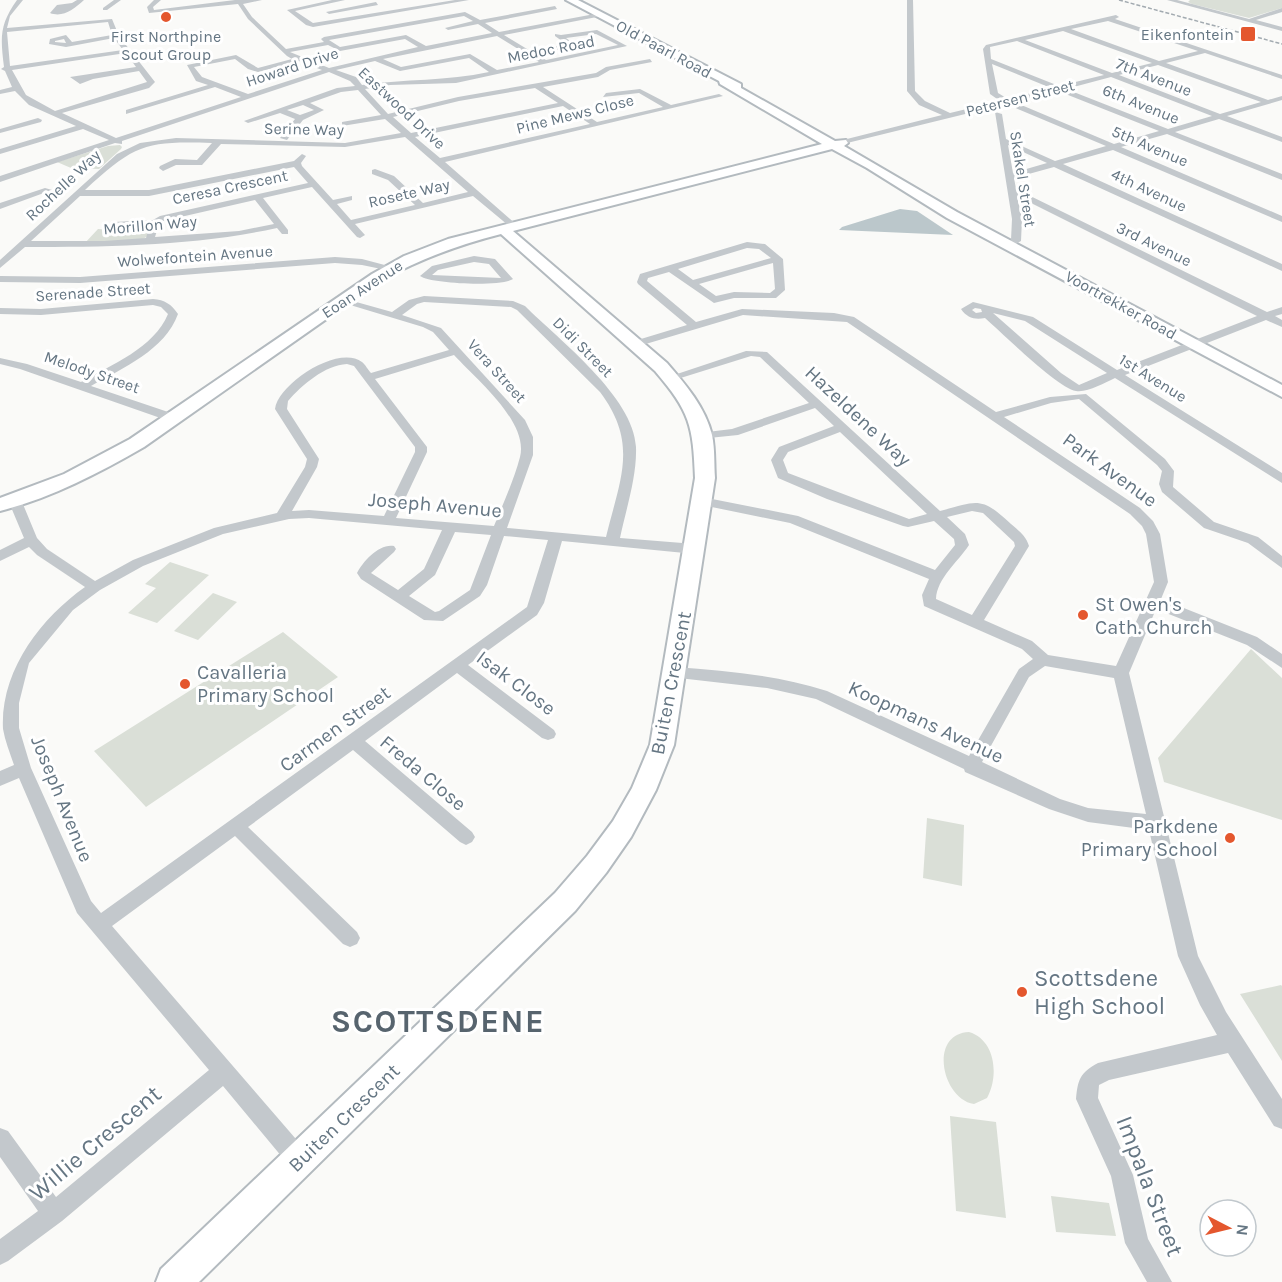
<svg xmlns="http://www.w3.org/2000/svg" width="1282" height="1282" font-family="Karla,sans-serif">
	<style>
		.green { fill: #dadfd7 }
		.water { fill: #bbc7cb }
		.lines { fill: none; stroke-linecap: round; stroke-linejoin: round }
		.secondary-casing { stroke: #b3babf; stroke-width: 4 }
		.street { fill: #c3c8cc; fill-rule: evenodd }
		.secondary { fill: #fff; fill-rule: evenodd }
		.rail { stroke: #a2aab0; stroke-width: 1.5; stroke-dasharray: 4 2; stroke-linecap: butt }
		.poi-dot { fill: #e4572e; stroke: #fff; stroke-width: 2 }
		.labels { text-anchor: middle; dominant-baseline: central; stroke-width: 6; stroke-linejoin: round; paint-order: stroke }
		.far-poi-label { font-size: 16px; fill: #657683; stroke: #fff; text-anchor: end }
		.far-street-label { font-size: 16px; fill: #657683; stroke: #fff }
		.street-label { font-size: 20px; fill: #657683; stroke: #fff }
		.poi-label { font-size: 20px; fill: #657683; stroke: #fff; text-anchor: start }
		.near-poi-label { font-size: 24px; fill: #657683; stroke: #fff; text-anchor: start }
		.near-street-label { font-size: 24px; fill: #657683; stroke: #fff }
		.near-district-label { font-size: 32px; font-weight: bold; letter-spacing: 1.5px; fill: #57646e; stroke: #fff }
	</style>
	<rect width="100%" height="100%" fill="#fafaf8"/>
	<path class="green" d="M1190,0H1282V8L1249,18L1192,4L1188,2Z
		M120,145L122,147L121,149L99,169L71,168L57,162L108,146Z
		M127,226H149L148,236L141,240L84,244L98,229L115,230Z
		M170,562L209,575L157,623L128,613L156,588L145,584Z
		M213,593L237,602L198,640L174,631Z
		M283,632L338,677L146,807L94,751Z
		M1251,649L1282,678V820L1164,782L1158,758Z
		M927,818L964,825L962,886L923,878Z
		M1281,985L1282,986V1061L1240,994Z
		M969,1032C996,1040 999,1077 987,1098L974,1104C942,1099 928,1034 969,1032Z
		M950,1116L996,1122L1006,1218L956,1211Z
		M1051,1196L1109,1203L1116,1236L1056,1232Z"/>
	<path class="water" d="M900,209L917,211L953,235L839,230L842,227Z"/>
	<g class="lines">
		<defs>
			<path id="secondary" d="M566,0H578L741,84V88L835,141L846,140L848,143L844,146L957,212L1282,385V397L947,218L867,168L832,149L513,231L667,363C686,385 705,407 712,435C715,449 714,464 715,478L674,745L656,790L631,837L606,873L575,911L199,1282H156L161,1269L555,893L587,856L613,821L632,788L650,745L695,478C693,425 690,412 655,371L501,234C458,245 420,259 382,280L144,447C99,473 51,498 0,511V498L64,474L130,439L372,274L404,256L448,239L822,144L720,84L719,81Z"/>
		</defs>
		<use href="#secondary" class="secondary-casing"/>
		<path class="street" d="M17,0H23L10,16L7,28L112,19L119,36L155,82L149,88L62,113L116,138L241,97L215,87L126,114V110L208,85L196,81L187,65L236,55L258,68L292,59L287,56L248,19L238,4L149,13L147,7L154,0H161L153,7L154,10L235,0H262L243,4L252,17L286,49L324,42L321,39L324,37L465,12L480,20L555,6L557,9L485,23L499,32L600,13L602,16L504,35L532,52L566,44L555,36V34L561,35L597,30L627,46L456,83L390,85L365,89L388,114L458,97L596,73L606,67L650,59L652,62L610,70L598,77L543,87L597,122L663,107L639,93L603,97L606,93L640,89L671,105L719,94L723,96L445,162L517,225L519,227L514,230L473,196L355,224L365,235L360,238L357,237L312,187L263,198L288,230V234H282L277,228C195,246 109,247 25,247L0,268V260L117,154L140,143L176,138L345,143L401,133L385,119L342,126V122L381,115L358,90L341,92L310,103L324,110L303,120L287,140L280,138L295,119L280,113L248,123L244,121L337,88L355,86L350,81L329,72L122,141V144L115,143L0,182V176L109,140L83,129L0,154V149L76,126L29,105L15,91L0,94V90L12,87L5,71L1,69L4,67C0,36 0,24 17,0ZM464,16L473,21L445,28L448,30L478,24L492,33L426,46L406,35L340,47L329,40ZM108,22L112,35L72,42L66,35L50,39L49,44L66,47L114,38L123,50L10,66L7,32ZM596,34L618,45L546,60L537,55L574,46V44L566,38ZM497,36L539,62L497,70L470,54L401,67L383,59ZM64,39L66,43L55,42V41ZM405,39L418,47L329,68L290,52L328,45L340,51ZM126,53L136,67L70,77L80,84L93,79L139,71L147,82L55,111L26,95L12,70ZM469,58L489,72C447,81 405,79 362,85L356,77L336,70L375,61L400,71ZM235,59L248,69L258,72L299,61L322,70L248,94L202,77L194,67ZM535,88L558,103L411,133L393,117L459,101ZM303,105L314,110L300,115L287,110ZM563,106L590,124L440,158L415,137ZM405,137L468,192L423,203L394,176L375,169L372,170V174L388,180L415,205L351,220L337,204L352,200V196L333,200L302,166L301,163L306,156L302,154L294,161L149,190H85C135,144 145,141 212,143L197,160L175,159L160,166L159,168L163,171L176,165H202L221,144L345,147ZM294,167L308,183L160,216L153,220L114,222L109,225L114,228L149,226L146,238L104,241H31L80,196H149ZM255,200L274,224L239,231L155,237L159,224L163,221Z
			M77,0H84C74,9 63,18 50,13L57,5L72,3Z
			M114,0H121L107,10H103V8Z
			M332,0H345L295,11L313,23L455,0H469L313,27L306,25L287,10Z
			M907,0H913L915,91L925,101L950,113L1000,101L990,94L983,49L986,45L1116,15L1119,17L1115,19L1282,75V79L1205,53L1166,63L1268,100L1282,96V100L1227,116L1282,137V142L1219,119L1175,132L1282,174V180L1167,134L1121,147L1282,216V222L1113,150L1063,164L1282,264V271L1054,167L1014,178L1016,189L1267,312L1282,307V314L1275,316L1282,320V327L1266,320L1125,375L1282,473V483L1115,378C1104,383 1087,393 1076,391C1058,388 1002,333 985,318C975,320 967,318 961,309L973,302L1033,317L1117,370L1257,316L1017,196L1022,219L1021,241L1012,246H1006V242L1011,240L1012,219L995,112L1002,114L1006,139L1055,161L1106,146L1006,104L839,145V141L942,115L919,105L907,91ZM1108,21L1198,51L1159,61L1071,29ZM1063,31L1152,63L1112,73L1025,40ZM1017,41L1104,75L1059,86L991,59L990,47ZM992,64L1051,88L1008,99L998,93ZM1158,65L1261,102L1220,114L1119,75ZM1111,77L1212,116L1168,129L1066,89ZM1058,91L1159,131L1114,144L1014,102ZM1008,145L1047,163L1013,173ZM975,308L981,309L982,312L976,313L972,310ZM993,313L1025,321L1107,373L1079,385L1061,373Z
			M1167,0H1177L1249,19L1282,8V12L1256,20L1282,27V31Z
			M376,2L378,5L329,14L326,12Z
			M38,118L42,120L41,122L0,133V129Z
			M45,188L52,190L0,209V203Z
			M747,242L765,244L783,259L785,290L776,298H734L714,303L669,272L648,278L647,281L696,322L742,309L834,313L854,317L996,412L1050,397L1086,394L1165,459L1174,471L1173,487L1214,522L1258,537L1282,556V568L1248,543L1204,528L1162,492L1159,484L1162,471L1157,465L1079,399L1051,403L1004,417L1140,508L1153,521L1160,534L1168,582L1161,599L1257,637L1282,654V668L1247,645L1156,609L1129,673L1198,956L1226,1012L1282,1099V1129L1274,1126L1228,1053L1109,1080L1099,1085L1098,1098L1133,1175L1148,1239L1172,1282H1147L1125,1243L1111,1176L1076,1099C1078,1079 1080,1073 1098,1063L1217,1035L1200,1005L1178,956L1149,830L1088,822L1049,809L965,772L964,769L816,699L767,688L670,677L667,673L670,669L675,667C727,671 777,675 827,691L969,756L1019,669L1033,659L1022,649L924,606L922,595L929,579L790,523L697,504L695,501L702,497L798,516L935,570L955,545L954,539L934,521L908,527L903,526L827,499L778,478L771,460L779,447L834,426L815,408L738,435L699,439V433L732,429L809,403L760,357L751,356L671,381L665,378L746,351L767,352L940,511C978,501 981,496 1011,524C1019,531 1026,536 1029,546L984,620L1032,641L1048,655L1116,666L1154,582L1146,534L1142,526L1130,514L847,322L743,315L639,346H631V342L687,325L638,284L637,282L640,274ZM747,248L759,249L771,258L693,280L678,269ZM773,263L775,289L770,293L734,292L716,296L699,284ZM840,432L927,514L909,519L788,473L783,460L788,452ZM972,511L983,513L1014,542L1015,546L972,615L936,599C937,578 958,562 969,545L965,534L947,517ZM1045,666L1114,678L1146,814L1088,808L1060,799L982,762L1029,677Z
			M474,256L495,259L513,279C502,287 431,284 420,276L432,266ZM474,262L489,264L501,278L432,275L438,270Z
			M335,257L362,259L396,268L391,271L362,265L335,263L80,283L0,282V276L80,277Z
			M424,296L513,301L525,306C559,340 634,397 636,447C637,477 626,509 620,538L695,544L702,549L695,554L562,541L544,603L537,615L468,665L554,730L556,734L554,738L548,740L542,738L457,673L365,741L472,832L475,837L472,842L466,845L460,842L353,750L248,827L357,932L360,938L357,944L350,947L343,944L235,836L112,926L308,1153L311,1161L308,1169L300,1172L292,1169L223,1086L62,1221L8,1261L0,1265V1239L38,1211L0,1157V1128L8,1131L56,1197L209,1070L77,913L19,778L0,786V771L14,765C10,753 5,741 3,729C0,671 41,618 85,587L37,555L29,547L0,561V550L24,538L8,500L15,496L20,497L37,538L47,549L95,581L133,560L214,528L277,513L305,467L307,459L275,409C278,384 338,344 362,362C365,364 368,370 371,373L449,350L433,332L423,327L337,301L342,298L392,312L409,300ZM424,302L511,307L517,310L600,392C639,444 620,479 606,537L507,528L533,455V437L525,420L441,328L402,315L417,304ZM454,355C476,379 529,422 520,457C514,480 503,504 494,526L396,518L427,452V447L375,379ZM347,364L354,366L415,447V452L384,516L309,510L292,511L317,467L319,459L287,409L288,401C302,385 325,365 347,364ZM309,518L442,530L424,569L398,590L371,573L394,552L396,549L394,546C380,543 363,561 357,573L361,579L424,620L443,621L480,596L487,585L504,536L548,540L527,607L101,913L91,901L31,768L19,728V703L29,663L73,610L100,590L143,566L223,534L289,519ZM455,532L491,535L470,590L439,611L435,612L409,596L435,575Z
			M153,299C165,300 171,304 178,314C165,350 123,368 91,386L177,415V421H169L20,369L0,364V358L27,364L81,382C111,365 154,348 168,314L161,307L153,305L41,315L0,314V308L41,309Z"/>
		<use href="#secondary" class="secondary"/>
		<path class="rail" d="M1119,0L1282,44"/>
	</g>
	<g class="poi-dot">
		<circle cx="166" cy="17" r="6"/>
		<rect x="1240" y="26" width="16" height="16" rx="3"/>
		<circle cx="1083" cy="615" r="6"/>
		<circle cx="185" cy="684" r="6"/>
		<circle cx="1230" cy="838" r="6"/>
		<circle cx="1022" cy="992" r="6"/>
	</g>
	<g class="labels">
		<g class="far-poi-label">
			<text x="1234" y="34">Eikenfontein</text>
			<text x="166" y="36" text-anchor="middle">First Northpine<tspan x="166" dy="18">Scout Group</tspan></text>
		</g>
		<g class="far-street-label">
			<text transform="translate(551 49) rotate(-11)">Medoc Road</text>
			<text transform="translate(664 49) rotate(28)">Old Paarl Road</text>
			<text transform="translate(292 67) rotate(-18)">Howard Drive</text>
			<text transform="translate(1154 77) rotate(21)">7th Avenue</text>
			<text transform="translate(1020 98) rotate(-14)">Petersen Street</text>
			<text transform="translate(1141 104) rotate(22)">6th Avenue</text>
			<text transform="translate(402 108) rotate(43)">Eastwood Drive</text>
			<text transform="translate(575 114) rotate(-14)">Pine Mews Close</text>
			<text transform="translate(304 129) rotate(1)">Serine Way</text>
			<text transform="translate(1150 146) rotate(23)">5th Avenue</text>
			<text transform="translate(1023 179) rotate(81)">Skakel Street</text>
			<text transform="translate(63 185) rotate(-43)">Rochelle Way</text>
			<text transform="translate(230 187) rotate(-12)">Ceresa Crescent</text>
			<text transform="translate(1149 190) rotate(25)">4th Avenue</text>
			<text transform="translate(409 193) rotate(-13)">Rosete Way</text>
			<text transform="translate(150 225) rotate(-5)">Morillon Way</text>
			<text transform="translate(1154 244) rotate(26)">3rd Avenue</text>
			<text transform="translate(195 256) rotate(-4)">Wolwefontein Avenue</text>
			<text transform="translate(362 289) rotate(-33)">Eoan Avenue</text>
			<text transform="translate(93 292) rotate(-4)">Serenade Street</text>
			<text transform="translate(1121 305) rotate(29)">Voortrekker Road</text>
			<text transform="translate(583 347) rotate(45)">Didi Street</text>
			<text transform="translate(497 371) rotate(48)">Vera Street</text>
			<text transform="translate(92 372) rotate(19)">Melody Street</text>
			<text transform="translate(1153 378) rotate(32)">1st Avenue</text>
		</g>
		<g class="street-label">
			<text transform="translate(858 416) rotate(43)">Hazeldene Way</text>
			<text transform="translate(1110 470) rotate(36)">Park Avenue</text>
			<text transform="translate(435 505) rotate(5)">Joseph Avenue</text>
			<text transform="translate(516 683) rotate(37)">Isak Close</text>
			<text transform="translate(671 683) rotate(-79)">Buiten Crescent</text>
			<text transform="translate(926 722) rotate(25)">Koopmans Avenue</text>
			<text transform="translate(335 729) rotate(-36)">Carmen Street</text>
			<text transform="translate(423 773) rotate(40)">Freda Close</text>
			<text transform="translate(62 799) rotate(68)">Joseph Avenue</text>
			<text transform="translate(344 1118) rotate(-44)">Buiten Crescent</text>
		</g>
		<g class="poi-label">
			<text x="1095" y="604">St Owen's<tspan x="1095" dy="23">Cath. Church</tspan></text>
			<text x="197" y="672">Cavalleria<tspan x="197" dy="23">Primary School</tspan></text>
			<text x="1218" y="826" text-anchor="end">Parkdene<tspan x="1218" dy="23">Primary School</tspan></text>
		</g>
		<g class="near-poi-label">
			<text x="1034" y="978">Scottsdene<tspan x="1034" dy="28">High School</tspan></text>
		</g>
		<g class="near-street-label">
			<text transform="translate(95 1143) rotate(-40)">Willie Crescent</text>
			<text transform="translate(1150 1186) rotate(69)">Impala Street</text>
		</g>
		<g class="near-district-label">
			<text x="438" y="1021">SCOTTSDENE</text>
		</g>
	</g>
	<g transform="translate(1228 1228) rotate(97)"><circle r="28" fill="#ffffff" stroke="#c1c8cd" stroke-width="1.5"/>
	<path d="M0-4.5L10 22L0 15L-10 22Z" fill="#e4572e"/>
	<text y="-9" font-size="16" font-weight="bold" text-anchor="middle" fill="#657683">N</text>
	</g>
</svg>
